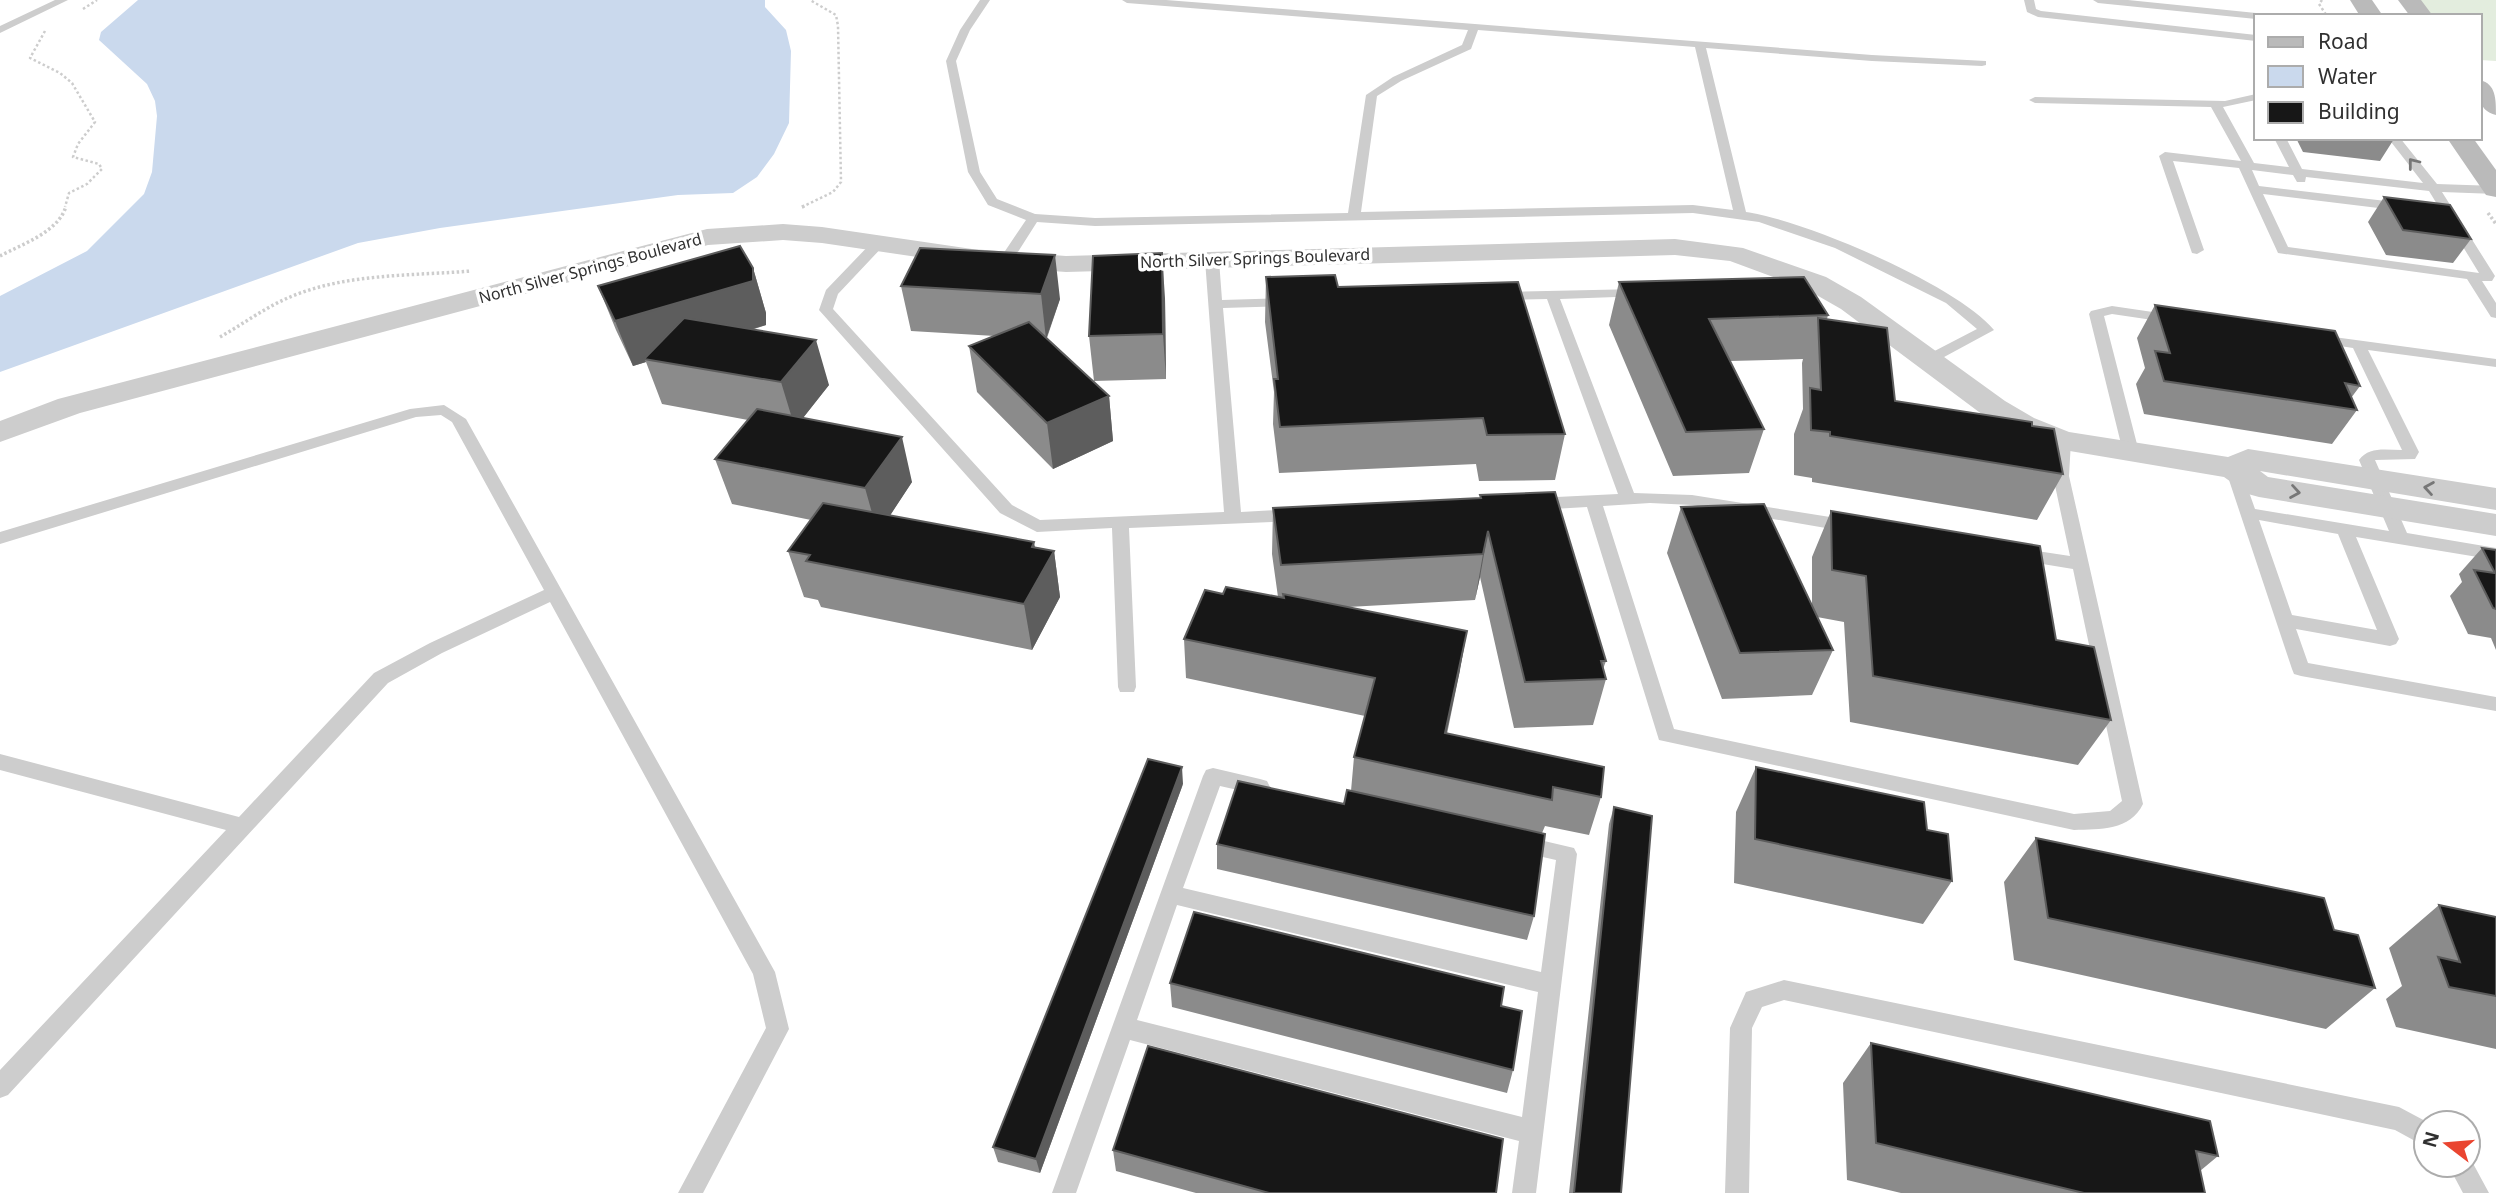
<svg xmlns="http://www.w3.org/2000/svg" width="2496" height="1193" font-family="'Noto Sans',sans-serif">
	<style>
		.green { fill: #e3edde }
		.water { fill: #cad9ed }
		.lines { fill: none; stroke-linecap: round; stroke-linejoin: round }
		.path-far1 { stroke: #cdcdcd; stroke-width: 2.5; stroke-dasharray: 2.5 2.5; stroke-linecap: butt }
		.path { stroke: #cdcdcd; stroke-width: 3.5; stroke-dasharray: 2.5 2.5; stroke-linecap: butt }
		.service { fill: #cdcdcd; fill-rule: evenodd }
		.minor { fill: #cdcdcd; fill-rule: evenodd }
		.secondary { fill: #bababa; fill-rule: evenodd }
		.wall { fill: #8b8b8b }
		.shaded-wall { fill: #5d5d5d }
		.building { fill: #171717; stroke: #5d5d5d; stroke-width: 2 }
		.oneway { stroke: #777 }
		.labels { text-anchor: middle; dominant-baseline: central; stroke-width: 7; stroke-linejoin: round; paint-order: stroke }
		.far-street-label { font-size: 16px; fill: #303030; stroke: #fff }
	</style>
	<rect width="100%" height="100%" fill="#fff"/>
	<path class="green" d="M2411,0H2496V61L2480,60V16H2424Z"/>
	<path class="water" d="M138,0H765V7L786,30L791,51L789,123L774,154L757,177L733,193L678,195L440,228L358,243L0,372V296L87,251L144,194L152,172L157,116L155,101L147,84L99,40L101,32Z"/>
	<g class="lines">
		<path class="path-far1" d="M2322,0L2319,4L2327,16
			M83,9L97,0
			M45,31L30,58L60,73L72,83L95,122L78,144L73,157L99,164L102,169L87,184L69,193L65,207
			M802,207L833,192L841,182L838,26L836,15L810,0"/>
		<path class="path" d="M802,207L805,206
			M2488,213L2496,224
			M0,256C22,244 59,232 66,206
			M220,337C243,324 266,307 290,297C347,273 411,276 471,271"/>
		<path class="service" d="M55,0H68L0,33V26Z
			M980,0H990L970,30L956,61L980,172L997,199L1035,214L1095,218L1348,213L1366,95L1393,77L1462,45L1468,30L1127,3L1122,0H1166L1872,55L1986,61V65L1982,66L1872,61L1706,48L1746,212C1804,220 1957,285 1994,330L1933,363H1923L1921,360L1923,357L1977,329L1946,303L1835,248L1759,222L1693,213L1095,226L1037,222L1011,263H1001L999,260L1026,220L988,205L968,172L946,61L960,30ZM1478,30L1695,47L1733,210L1693,205L1361,212L1377,96L1401,81L1471,49Z
			M2024,0H2034L2036,9L2041,11L2256,35V41L2038,17L2027,12Z
			M2093,0H2128L2256,13L2261,16H2256V19L2098,3Z
			M2256,94V100L2223,107L2254,163L2289,167L2274,138H2286L2302,169L2423,183L2388,138H2400L2437,184L2496,186V194L2442,192L2495,276L2492,281H2482L2496,303V318L2491,317L2467,279L2278,253L2239,168L2173,161L2204,250L2197,254L2192,253L2159,156L2165,152L2241,161L2211,107L2035,103L2029,100L2035,97L2225,101ZM2252,170L2293,175L2297,182H2305L2306,177L2429,191L2479,273L2288,247L2263,194L2403,211L2409,207L2403,203L2259,186Z
			M880,238L887,242L838,294L833,309L1012,505L1040,520L1224,512L1205,260L1212,256L1219,260L1222,300L1289,298L1296,302L1289,306L1223,308L1241,512L1295,509L1303,515L1295,521L1129,528L1136,687L1134,692H1120L1118,687L1112,528L1037,532L1000,513L819,310L826,290L875,239Z
			M1639,289L1644,290V296L1560,299L1634,493L1692,495L1849,520L1857,526L1849,532L1692,505L1650,503L1603,506L1674,729L2074,814L2110,811L2122,801L2073,569L2018,560L2010,554L2018,548L2070,556L2053,476L2055,441L2063,436L2071,441L2069,476L2143,804C2130,831 2100,829 2074,830L1659,740L1587,507L1536,510L1528,504L1536,498L1618,494L1547,299L1499,300L1492,296L1499,292Z
			M2112,306L2173,315L2180,319L2173,323L2112,314L2104,316L2139,452L2131,457L2123,452L2089,314L2091,311Z
			M2319,335L2496,359V367L2368,350L2419,452L2415,459L2375,460L2407,533L2496,548V560L2356,537L2399,639L2396,644L2390,646L2296,629L2308,663L2496,697V711L2301,676L2294,674L2292,669L2225,468L2233,463L2239,464L2255,509L2389,531L2359,460C2369,446 2386,450 2402,450L2353,348L2314,342V336ZM2259,520L2338,534L2377,630L2292,615Z
			M444,405L466,419L775,972L789,1029L703,1193H678L766,1028L753,974L550,602L442,653L388,683L8,1095L0,1098V1070L226,830L0,770V754L239,817L374,673L430,643L544,590L452,422L441,415L416,417L0,544V532L410,409Z
			M1213,768L1260,779L1267,781L1270,787L1267,793L1260,795L1220,786L1183,888L1541,972L1556,860L1512,850L1509,844L1512,838L1519,835L1574,848L1577,854L1536,1193H1512L1519,1141L1130,1040L1076,1193H1052L1203,776L1206,770ZM1177,905L1538,992L1522,1117L1137,1020Z
			M1784,980L2399,1107L2429,1123H2426V1147L2395,1130L1784,1000L1762,1007L1752,1028L1749,1193H1725L1730,1028L1746,992Z
			M2469,1156L2489,1193H2463L2448,1165H2468Z"/>
		<path class="minor" d="M783,224L822,227L972,249L1066,256L1675,239L1743,248L1826,277L1861,297L2005,401L2034,418L2069,432L2228,457L2248,449L2496,488V510L2260,471L2268,477L2496,514V536L2259,497L2248,494L2224,477L2052,448L2012,432L1983,415L1841,309L1806,289L1730,261L1675,255L1066,272L972,265L822,243L783,240L708,245L80,413L0,442V421L58,399L707,229Z"/>
		<path class="secondary" d="M2350,0H2372L2383,16H2360Z
			M2398,0H2421L2433,16H2410Z
			M2480,80C2496,84 2496,99 2496,115C2477,110 2480,96 2480,80Z
			M2447,138H2473L2496,170V197L2486,195Z"/>
	</g>
	<path class="wall" d="M2296,138H2394V139L2380,161L2303,152Z
		M2384,197L2471,239L2453,263L2386,255L2368,222Z
		M920,248L1060,299L1047,338L1109,396L1113,441L1053,469L977,392L969,346L995,336L911,331L901,286Z
		M753,268L766,313V325L754,329L829,385L803,418L912,482L890,515L1054,551L1060,597L1032,650L821,607L818,600L804,597L788,551L811,520L732,504L715,459L748,420L662,404L646,362L633,366L616,330L598,286Z
		M1266,277L1338,287L1565,434L1555,480L1479,481L1476,464L1279,473L1273,424L1274,392L1265,322Z
		M1619,282L1828,315L1827,319L1895,401L2032,426L2063,474L2037,520L1812,482V478L1794,475V434L1803,409L1802,363L1803,359L1730,361L1764,429L1749,473L1673,476L1609,325Z
		M1165,298L1166,379L1094,381L1089,336Z
		M2155,305L2360,386L2351,398L2357,410L2332,444L2144,414L2136,384L2145,368L2137,338Z
		M1480,495L1606,661L1603,669L1606,679L1593,725L1514,728L1480,577L1475,600L1348,607L1460,670L1447,734L1601,797L1589,835L1545,826L1542,833L1534,916L1527,940L1217,869V844L1344,804L1351,791L1354,757L1365,716L1186,678L1184,639L1223,594L1278,597L1272,554L1273,508L1480,498Z
		M1681,507L1812,606V557L1831,511L2056,640L2111,720L2078,765L1850,722L1844,622L1817,617L1833,650L1812,695L1722,699L1667,553Z
		M2482,548L2496,550V650L2491,638L2468,634L2450,596L2462,582L2459,574Z
		M1756,767L1927,830L1952,881L1923,924L1734,883L1736,812Z
		M1183,784L1040,1173L998,1162L993,1147Z
		M1614,807L1621,1193H1569L1609,824Z
		M2036,838L2375,988L2326,1029L2014,960L2004,882Z
		M2439,905L2496,917V1049L2396,1027L2386,999L2402,986L2389,948Z
		M1170,983L1513,1070L1507,1093L1172,1007Z
		M1871,1043L2218,1156L2200,1171L2205,1193H1901L1847,1180L1843,1083Z
		M1113,1150L1496,1193H1196L1116,1171Z"/>
	<path class="shaded-wall" d="M1162,253L1165,298L1166,379L1163,334Z
		M1055,255L1060,299L1046,339L1041,294Z
		M753,268L766,313V325L652,360L644,359L646,362L633,366L615,321Z
		M816,340L829,385L795,428L781,382Z
		M1109,396L1113,441L1053,469L1047,423Z
		M902,437L912,482L878,534L865,488Z
		M1488,531L1480,577L1475,600L1483,554Z
		M1034,542L1040,576L1054,551L1060,597L1032,650L1024,604L1032,547Z
		M1467,631L1460,670L1438,772L1445,733Z
		M1182,767L1183,784L1040,1173L1036,1159Z"/>
	<path class="building" d="M2384,197L2450,205L2471,239L2403,230Z
		M740,246L753,268V281L615,321L598,286Z
		M920,248L1055,255L1041,294L901,286Z
		M1162,253L1163,334L1089,336L1093,256Z
		M1335,275L1338,287L1518,282L1565,434L1487,435L1483,418L1280,427L1274,379H1278L1266,277Z
		M1804,277L1828,315L1709,319L1764,429L1686,432L1619,282Z
		M2155,305L2335,331L2360,386L2345,383L2357,410L2164,381L2155,351L2170,353Z
		M684,318L816,340L781,382L644,359Z
		M1818,318L1887,328L1895,401L2032,422V426L2054,429L2063,474L1830,436V432L1811,430L1810,388L1821,390Z
		M1029,322L1109,396L1047,423L969,346Z
		M757,409L902,437L865,488L715,459Z
		M1555,492L1606,661H1601L1606,679L1525,682L1488,531L1483,554L1281,565L1273,508L1481,498L1480,495Z
		M823,503L1034,542L1032,547L1054,551L1024,604L806,561L810,555L788,551Z
		M1764,504L1833,650L1740,653L1681,507Z
		M1831,511L2040,546L2056,640L2094,647L2111,720L1873,676L1866,576L1832,570Z
		M2482,548L2496,550V609L2493,608L2474,570L2495,573Z
		M1226,587L1284,598L1283,594L1467,631L1445,733L1604,767L1601,797L1553,787L1552,800L1354,757L1375,678L1184,639L1205,590L1223,594Z
		M1148,759L1182,767L1036,1159L993,1147Z
		M1756,767L1924,802L1927,830L1948,834L1952,881L1755,839Z
		M1238,781L1344,804L1347,790L1545,834L1534,916L1217,844Z
		M1614,807L1652,816L1621,1193H1574Z
		M2036,838L2324,898L2334,930L2358,935L2375,988L2048,918Z
		M2439,905L2496,917V996L2449,987L2438,957L2460,962Z
		M1194,912L1504,987L1501,1006L1522,1011L1513,1070L1170,983Z
		M1871,1043L2210,1121L2218,1156L2196,1151L2205,1193H2084L1876,1143Z
		M1148,1046L1503,1139L1496,1193H1269L1113,1150Z"/>
	<defs><path id="oneway-chevron" d="M-2-3.5L2.5 0L-2 3.5" fill="none" stroke-width="1.6" stroke-linecap="round" stroke-linejoin="round" transform="scale(1.75)"/></defs>
	<g class="oneway">
		<use href="#oneway-chevron" transform="translate(2413 163) rotate(-128)"/>
		<use href="#oneway-chevron" transform="translate(2429 488) rotate(-171)"/>
		<use href="#oneway-chevron" transform="translate(2295 492) rotate(9)"/>
	</g>
	<g class="labels">
		<g class="far-street-label">
			<text transform="translate(1255 258) rotate(-2)">North Silver Springs Boulevard</text>
			<text transform="translate(590 268) rotate(-15)">North Silver Springs Boulevard</text>
		</g>
	</g>
	<rect x="2254" y="14" width="228" height="126" fill="#ffffff" stroke="#acacac" stroke-width="2"/>
	<rect x="2268" y="37" width="35" height="10" fill="#bababa" stroke="#acacac" stroke-width="2"/>
	<text x="2318" y="49" font-size="21" fill="#303030">Road</text>
	<rect x="2268" y="66" width="35" height="21" fill="#cad9ed" stroke="#acacac" stroke-width="2"/>
	<text x="2318" y="84" font-size="21" fill="#303030">Water</text>
	<rect x="2268" y="102" width="35" height="21" fill="#171717" stroke="#acacac" stroke-width="2"/>
	<text x="2318" y="119" font-size="21" fill="#303030">Building</text>
	<g transform="translate(2447 1144) rotate(286)"><circle r="33" fill="#ffffff" stroke="#acacac" stroke-width="2"/>
	<path d="M0-5L12 26L0 18L-12 26Z" fill="#ea4530"/>
	<text y="-10" font-size="19" font-weight="bold" text-anchor="middle" fill="#303030">N</text>
	</g>
</svg>
